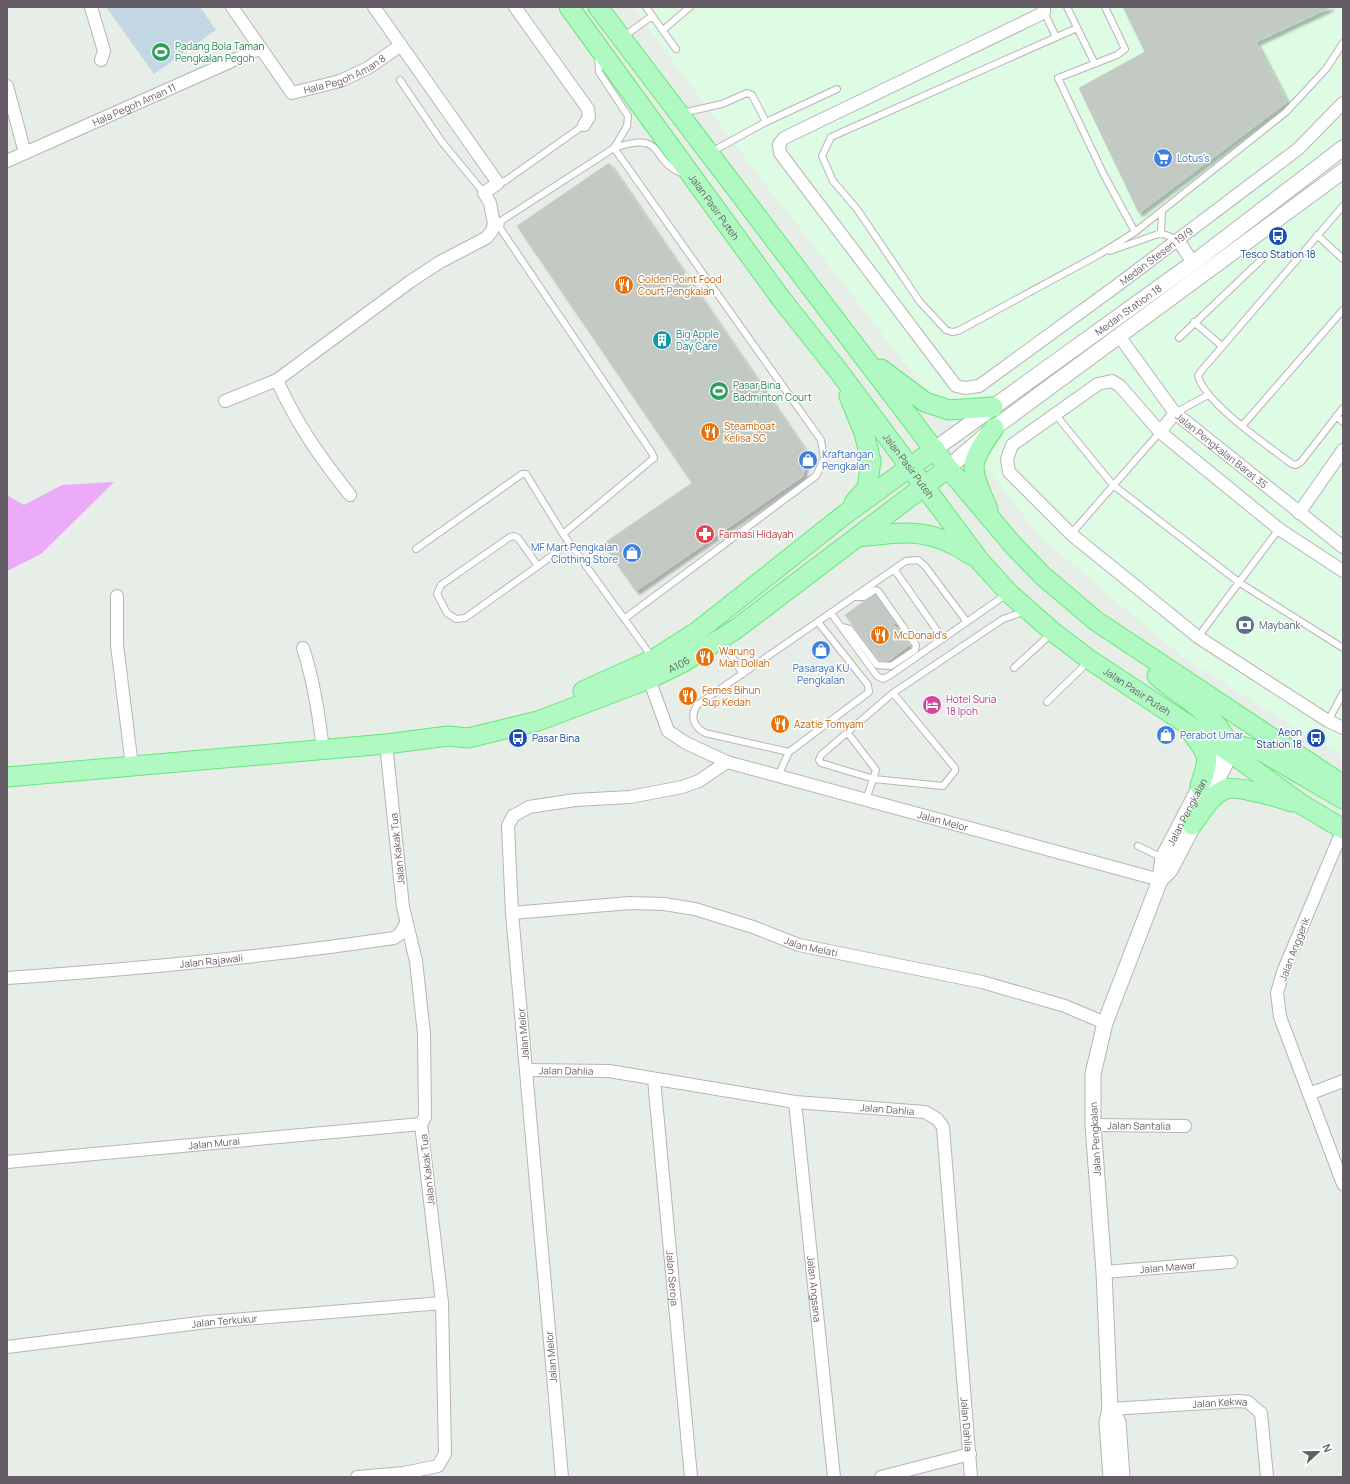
<svg xmlns="http://www.w3.org/2000/svg" width="1350" height="1484" font-family="Manrope,sans-serif">
	<style>
		.commercial { fill: #defbe3 }
		.green { fill: #c4d7e4 }
		.water { fill: #ecabf9 }
		.building { fill: #c2cac3; stroke: #c4d3c6; filter: url(#shadow) }
		.lines { fill: none; stroke-linecap: round; stroke-linejoin: round }
		.service-casing { stroke: #b9b3b9; stroke-width: 8 }
		.minor-casing { stroke: #b9b3b9; stroke-width: 14 }
		.tertiary-casing { stroke: #b9b3b9; stroke-width: 17 }
		.primary-casing { stroke: #66e776; stroke-width: 21 }
		.service { stroke: #fff; stroke-width: 6 }
		.minor { stroke: #fff; stroke-width: 12 }
		.tertiary { stroke: #fff; stroke-width: 15 }
		.primary { stroke: #b0f9c2; stroke-width: 19 }
		.labels { text-anchor: middle; dominant-baseline: central; stroke-width: 3; stroke-linejoin: round; paint-order: stroke }
		.leisure-label { font-size: 10px; fill: #27864d; stroke: #fff; text-anchor: start }
		.street-label { font-size: 10px; fill: #645d65; stroke: #fff }
		.shop-label { font-size: 10px; fill: #366cbe; stroke: #fff; text-anchor: start }
		.transit-label { font-size: 10px; fill: #164399; stroke: #fff }
		.food-label { font-size: 10px; fill: #c56008; stroke: #fff; text-anchor: start }
		.culture-label { font-size: 10px; fill: #0d838f; stroke: #fff; text-anchor: start }
		.health-label { font-size: 10px; fill: #be3a42; stroke: #fff; text-anchor: start }
		.service-label { font-size: 10px; fill: #4e5e75; stroke: #fff; text-anchor: start }
		.hotel-label { font-size: 10px; fill: #b23c85; stroke: #fff; text-anchor: start }
	</style>
	<defs>
		<filter id="shadow"><feDropShadow dx="3.5" dy="3.5" stdDeviation="1" flood-color="#0004"/></filter>
	</defs>
	<rect width="100%" height="100%" fill="#e6eee7"/>
	<path class="commercial" d="M633,7H1343V755L1319,742L1185,659L1041,538L735,145Z"/>
	<path class="green" d="M106,7H200L216,30L154,74Z"/>
	<path class="water" d="M114,482L41,554L7,571V495L24,505L62,485Z"/>
	<path class="building" d="M1123,7H1331L1256,42L1287,102L1139,213L1079,88L1145,52Z
		M609,163L807,453L803,476L636,591L603,544L692,483L517,226Z
		M875,593L897,622L893,624L909,645L887,662L880,661L845,615Z"/>
	<g class="lines">
		<defs>
			<path id="service" d="M646,7L676,49
				M1067,7L1095,64
				M1105,7L1125,49L1117,55L1058,78L1104,175L1135,232
				M1044,12L1056,37
				M1077,28L831,137L822,156L833,181L857,209L920,302L946,330L952,332L958,331L1100,254L1135,232L1286,112L1326,69L1343,43
				M663,30L690,7
				M623,37L652,16
				M598,56L599,72L628,116L627,126L614,148
				M400,80L442,142L484,193
				M682,113L722,104L747,93L752,95L765,120L764,123L711,152
				M764,123L837,89
				M614,148L821,440L824,458L816,476L624,619
				M498,183L505,181L584,125
				M1343,206L1202,370L1198,376C1205,403 1268,446 1292,464L1296,465L1301,462L1343,408
				M1161,233L1162,211
				M1317,235L1343,259
				M1110,251L1161,233L1178,240
				M1194,322L1222,346
				M1179,338L1262,259
				M1175,413L1208,395
				M1055,414L1113,485L1240,583L1343,648
				M1336,416L1343,422
				M1242,426L1343,310
				M1071,534L1160,432
				M416,549L522,474H526L563,534
				M538,566L465,618L456,619L447,613L437,594L441,585L510,537L514,536L518,538L538,566L569,543
				M894,569L943,639
				M831,613L877,676L883,679L889,676L1007,594
				M842,627L850,629L877,665L891,666L915,650L916,645L878,591L875,590L864,597H854
				M1198,637L1279,529
				M721,640L743,674
				M652,657L563,534L654,458L652,453L500,228L501,221L614,148C669,130 647,161 684,174
				M1014,668L1052,633
				M893,693L955,768V771L943,786L874,779L821,763L819,760L821,755L893,693L1003,619L1026,611
				M1047,702L1089,661
				M1328,721L1343,693
				M847,732L876,770L866,800
				M789,752L705,733C693,726 690,717 697,705L906,561L918,560L925,566L967,622
				M778,776L789,752L869,692L868,685L818,622
				M1138,846L1163,858"/>
			<g id="minor">
				<path d="M91,7L104,51L101,60"/>
				<path id="s1" d="M232,7L292,93L340,81L368,68L401,45"/>
				<path d="M515,7L588,109L589,117L584,125"/>
				<path id="s2" d="M1044,7V12L1037,16L784,138L779,144L780,153L956,386L965,388L979,386L1119,284L1298,149L1343,103"/>
				<path d="M7,86L25,153"/>
				<path id="s3" d="M7,161L261,48"/>
				<path d="M1178,240L1193,263"/>
				<path id="s4" d="M1119,336L1175,413L1343,547"/>
				<path d="M225,401L277,380"/>
				<path d="M1160,432L1175,413"/>
				<path d="M350,495C320,457 297,425 277,380L411,281L440,262L486,238L492,231L494,224L490,203L484,193L498,183L374,7"/>
				<path d="M1299,513L1343,450"/>
				<path d="M1343,571L1279,529L1160,432L1120,386L1112,381L1098,384L1012,445L1007,459L1009,472L1071,534L1198,637L1328,721L1343,728"/>
				<path d="M117,596V645L132,766"/>
				<path d="M303,648C314,681 319,715 323,750"/>
				<path id="s5" d="M649,679L668,731L686,743L727,762L1160,880"/>
				<path d="M1343,829L1283,972L1277,993L1280,1017L1343,1184"/>
				<path id="s6" d="M512,913L630,903L664,904L695,909L753,927L799,945L982,982L1065,1006L1105,1023"/>
				<path id="s7" d="M7,978C137,969 266,957 394,938L400,934L406,923"/>
				<path id="s8" d="M526,1070L609,1071L795,1102L925,1112L937,1119L943,1127L971,1477"/>
				<path id="s9" d="M654,1079L691,1477"/>
				<path d="M1309,1094L1343,1081"/>
				<path id="s10" d="M795,1102L834,1477"/>
				<path id="s11" d="M1093,1125L1185,1126"/>
				<path id="s12" d="M7,1162L421,1124"/>
				<path id="s13" d="M1104,1272L1231,1262"/>
				<path id="s14" d="M7,1347L207,1322L442,1303"/>
				<path id="s15" d="M1110,1409L1239,1401L1248,1402L1261,1413L1267,1477"/>
				<path d="M357,1477L404,1473L438,1466L445,1454L442,1303L421,1124L425,1117L424,1034L416,961L403,907L386,744"/>
				<path d="M562,1477L512,913L508,826L513,816L529,807L575,800L630,797L682,787L699,781L727,762"/>
				<path d="M881,1477L970,1454"/>
			</g>
			<g id="tertiary">
				<path id="s16" d="M935,449L1193,263L1343,148"/>
				<path d="M948,468L994,428L1343,171"/>
				<path d="M1161,879L1170,870L1231,753"/>
				<path d="M1110,1409L1118,1422L1122,1477"/>
				<path id="s17" d="M1111,1477L1107,1423L1110,1409L1104,1272L1093,1125V1074L1105,1023L1160,880L1163,858L1221,746"/>
			</g>
			<g id="primary">
				<path id="s18" d="M569,7L782,300L840,373L979,560L1009,593L1053,632L1090,660L1231,753L1301,804L1343,829"/>
				<path d="M598,7L948,468L1013,545L1043,576L1096,621L1343,785"/>
				<path d="M881,369L925,402L949,410L993,407"/>
				<path d="M849,396L864,433L871,461L867,488L854,503"/>
				<path d="M988,509C983,498 974,479 974,467C974,456 987,438 994,428"/>
				<path d="M858,537C904,532 931,527 971,555"/>
				<path d="M1157,676C1185,701 1220,713 1231,753"/>
				<path d="M583,691L654,659L698,631L844,515L935,449"/>
				<path d="M1191,732C1210,757 1210,756 1200,786"/>
				<path d="M1221,746H1240L1261,751L1343,799"/>
				<path id="s19" d="M7,777L386,744L448,736L468,738L538,721L649,679L682,663L736,629L948,468"/>
				<path d="M1192,825C1201,813 1211,794 1226,789C1236,785 1280,798 1292,802"/>
			</g>
		</defs>
		<use href="#service" class="service-casing"/>
		<use href="#minor" class="minor-casing"/>
		<use href="#tertiary" class="tertiary-casing"/>
		<use href="#primary" class="primary-casing"/>
		<use href="#service" class="service"/>
		<use href="#minor" class="minor"/>
		<use href="#tertiary" class="tertiary"/>
		<use href="#primary" class="primary"/>
	</g>
	<defs>
		<symbol id="stadium-disc" viewBox="-11 -11 22 22"><circle r="9.5" fill="#2e9e5b" stroke="#fff"/><path d="M0-5a6.5 5 0 1 0 0 10a6.5 5 0 1 0 0-10ZM-3.5-1.8h7v3.6h-7Z" fill="#fff"/></symbol>
		<symbol id="supermarket-disc" viewBox="-11 -11 22 22"><circle r="9.5" fill="#3f7fe0" stroke="#fff"/><path d="M-6-5.5h2.5l.6 2H6L4.5 2H-2.5L-4.4-4H-6ZM-1.5 3.2a1.3 1.3 0 1 0 .1 0ZM3 3.2a1.3 1.3 0 1 0 .1 0Z" fill="#fff"/></symbol>
		<symbol id="bus-disc" viewBox="-11 -11 22 22"><circle r="9.5" fill="#1a4fb4" stroke="#fff"/><path d="M-5-6H5V4H4V6H2V4H-2V6H-4V4H-5ZM-3.5-4V0h7V-4ZM-3.5 1.2v1.5H-2V1.2ZM2 1.2v1.5H3.5V1.2Z" fill="#fff"/></symbol>
		<symbol id="restaurant-disc" viewBox="-11 -11 22 22"><circle r="9.5" fill="#e8710a" stroke="#fff"/><path d="M-5-6h1v4h1v-4h1v4h1v-4h1v5L-1.5 .5V6h-2V.5L-5-1ZM5-6V6H3V1.5H1.5Q1.5-4 5-6Z" fill="#fff"/></symbol>
		<symbol id="building-disc" viewBox="-11 -11 22 22"><circle r="9.5" fill="#0f9aa8" stroke="#fff"/><path d="M-4-6H4V6H1V3H-1V6H-4ZM-2.5-4.3h1.7v1.8h-1.7ZM.8-4.3h1.7v1.8H.8ZM-2.5-1h1.7V.8h-1.7ZM.8-1h1.7V.8H.8Z" fill="#fff"/></symbol>
		<symbol id="shop-disc" viewBox="-11 -11 22 22"><circle r="9.5" fill="#3f7fe0" stroke="#fff"/><path d="M-5-2.5h2.3a2.7 3.5 0 0 1 5.4 0H5L5.5 6h-11ZM-1.5-2.5h3a1.5 2.3 0 0 0-3 0Z" fill="#fff"/></symbol>
		<symbol id="pharmacy-disc" viewBox="-11 -11 22 22"><circle r="9.5" fill="#e0444e" stroke="#fff"/><path d="M-2-6h4v4h4v4h-4v4h-4v-4h-4v-4h4Z" fill="#fff"/></symbol>
		<symbol id="bank-disc" viewBox="-11 -11 22 22"><circle r="9.5" fill="#5c6f8a" stroke="#fff"/><path d="M-6-4H6V4H-6ZM0-2.3a2.3 2.3 0 1 0 0 4.6a2.3 2.3 0 1 0 0-4.6Z" fill="#fff"/></symbol>
		<symbol id="hotel-disc" viewBox="-11 -11 22 22"><circle r="9.5" fill="#d1479c" stroke="#fff"/><path d="M-6-4.5h1.5V1H6V5H4.5V3h-9V5H-6ZM-4 0a1.8 1.8 0 1 1 3.6 0ZM.5 0V-2.5h3Q6-2.5 6 0Z" fill="#fff"/></symbol>
	</defs>
	<g fill-rule="evenodd">
		<use href="#stadium-disc" x="150" y="41" width="22" height="22"/>
		<use href="#supermarket-disc" x="1152" y="147" width="22" height="22"/>
		<use href="#bus-disc" x="1267" y="225" width="22" height="22"/>
		<use href="#restaurant-disc" x="613" y="274" width="22" height="22"/>
		<use href="#building-disc" x="651" y="329" width="22" height="22"/>
		<use href="#stadium-disc" x="708" y="380" width="22" height="22"/>
		<use href="#restaurant-disc" x="699" y="421" width="22" height="22"/>
		<use href="#shop-disc" x="797" y="449" width="22" height="22"/>
		<use href="#pharmacy-disc" x="694" y="523" width="22" height="22"/>
		<use href="#shop-disc" x="621" y="542" width="22" height="22"/>
		<use href="#bank-disc" x="1234" y="614" width="22" height="22"/>
		<use href="#restaurant-disc" x="869" y="624" width="22" height="22"/>
		<use href="#shop-disc" x="810" y="639" width="22" height="22"/>
		<use href="#restaurant-disc" x="694" y="646" width="22" height="22"/>
		<use href="#restaurant-disc" x="677" y="685" width="22" height="22"/>
		<use href="#hotel-disc" x="921" y="694" width="22" height="22"/>
		<use href="#restaurant-disc" x="769" y="713" width="22" height="22"/>
		<use href="#shop-disc" x="1155" y="724" width="22" height="22"/>
		<use href="#bus-disc" x="507" y="727" width="22" height="22"/>
		<use href="#bus-disc" x="1305" y="727" width="22" height="22"/>
	</g>
	<g class="labels">
		<g class="leisure-label">
			<text x="175" y="46">Padang Bola Taman<tspan x="175" dy="12">Pengkalan Pegoh</tspan></text>
			<text x="733" y="385">Pasar Bina<tspan x="733" dy="12">Badminton Court</tspan></text>
		</g>
		<g class="street-label">
			<text stroke="none"><textPath href="#s1" startOffset="161">Hala Pegoh Aman 8</textPath></text>
			<text stroke="none"><textPath href="#s3" startOffset="139">Hala Pegoh Aman 11</textPath></text>
			<text stroke="none"><textPath href="#s18" startOffset="247">Jalan Pasir Puteh</textPath></text>
			<text stroke="none"><textPath href="#s2" startOffset="846">Medan Stesen 19/9</textPath></text>
			<text stroke="none"><textPath href="#s16" startOffset="238">Medan Station 18</textPath></text>
			<text stroke="none"><textPath href="#s4" startOffset="155">Jalan Pengkalan Barat 35</textPath></text>
			<text stroke="none"><textPath href="#s18" startOffset="571">Jalan Pasir Puteh</textPath></text>
			<text stroke="none"><textPath href="#s19" startOffset="687">A106</textPath></text>
			<text stroke="none"><textPath href="#s18" startOffset="895">Jalan Pasir Puteh</textPath></text>
			<text stroke="none"><textPath href="#s17" startOffset="684">Jalan Pengkalan</textPath></text>
			<text stroke="none"><textPath href="#s5" startOffset="346">Jalan Melor</textPath></text>
			<text transform="translate(397 849) rotate(-96)">Jalan Kakak Tua</text>
			<text stroke="none"><textPath href="#s6" startOffset="306">Jalan Melati</textPath></text>
			<text transform="translate(1294 949) rotate(-69)">Jalan Anggerik</text>
			<text stroke="none"><textPath href="#s7" startOffset="205">Jalan Rajawali</textPath></text>
			<text transform="translate(523 1034) rotate(-95)">Jalan Melor</text>
			<text stroke="none"><textPath href="#s8" startOffset="40">Jalan Dahlia</textPath></text>
			<text stroke="none"><textPath href="#s8" startOffset="364">Jalan Dahlia</textPath></text>
			<text stroke="none"><textPath href="#s11" startOffset="46">Jalan Santalia</textPath></text>
			<text transform="translate(1095 1139) rotate(-93)">Jalan Pengkalan</text>
			<text stroke="none"><textPath href="#s12" startOffset="208">Jalan Murai</textPath></text>
			<text transform="translate(427 1170) rotate(-96)">Jalan Kakak Tua</text>
			<text stroke="none"><textPath href="#s13" startOffset="64">Jalan Mawar</textPath></text>
			<text stroke="none"><textPath href="#s9" startOffset="200">Jalan Seroja</textPath></text>
			<text stroke="none"><textPath href="#s10" startOffset="188">Jalan Angsana</textPath></text>
			<text stroke="none"><textPath href="#s14" startOffset="219">Jalan Terkukur</textPath></text>
			<text transform="translate(551 1357) rotate(-95)">Jalan Melor</text>
			<text stroke="none"><textPath href="#s15" startOffset="110">Jalan Kekwa</textPath></text>
			<text stroke="none"><textPath href="#s8" startOffset="724">Jalan Dahlia</textPath></text>
		</g>
		<g class="shop-label">
			<text x="1177" y="158">Lotus's</text>
			<text x="822" y="454">Kraftangan<tspan x="822" dy="12">Pengkalan</tspan></text>
			<text x="618" y="547" text-anchor="end">MF Mart Pengkalan<tspan x="618" dy="12">Clothing Store</tspan></text>
			<text x="821" y="668" text-anchor="middle">Pasaraya KU<tspan x="821" dy="12">Pengkalan</tspan></text>
			<text x="1180" y="735">Perabot Umar</text>
		</g>
		<g class="transit-label">
			<text x="1278" y="254">Tesco Station 18</text>
			<text x="1302" y="732" text-anchor="end">Aeon<tspan x="1302" dy="12">Station 18</tspan></text>
			<text x="532" y="738" text-anchor="start">Pasar Bina</text>
		</g>
		<g class="food-label">
			<text x="638" y="279">Golden Point Food<tspan x="638" dy="12">Court Pengkalan</tspan></text>
			<text x="724" y="426">Steamboat<tspan x="724" dy="12">Kelisa SG</tspan></text>
			<text x="894" y="635">McDonald's</text>
			<text x="719" y="651">Warung<tspan x="719" dy="12">Mah Dollah</tspan></text>
			<text x="702" y="690">Femes Bihun<tspan x="702" dy="12">Sup Kedah</tspan></text>
			<text x="794" y="724">Azatie Tomyam</text>
		</g>
		<g class="culture-label">
			<text x="676" y="334">Big Apple<tspan x="676" dy="12">Day Care</tspan></text>
		</g>
		<g class="health-label">
			<text x="719" y="534">Farmasi Hidayah</text>
		</g>
		<g class="service-label">
			<text x="1259" y="625">Maybank</text>
		</g>
		<g class="hotel-label">
			<text x="946" y="699">Hotel Suria<tspan x="946" dy="12">18 Ipoh</tspan></text>
		</g>
	</g>
	<rect width="1350" height="1484" fill="none" stroke="#645d65" stroke-width="16"/>
	<g transform="translate(1318 1452) rotate(68)" stroke="#ffffff" stroke-width="3" paint-order="stroke">
	<path d="M0-3L7 15L0 10L-7 15Z" fill="#645d65"/>
	<text y="-6" font-size="11" font-weight="bold" text-anchor="middle" fill="#645d65">N</text>
	</g>
</svg>
